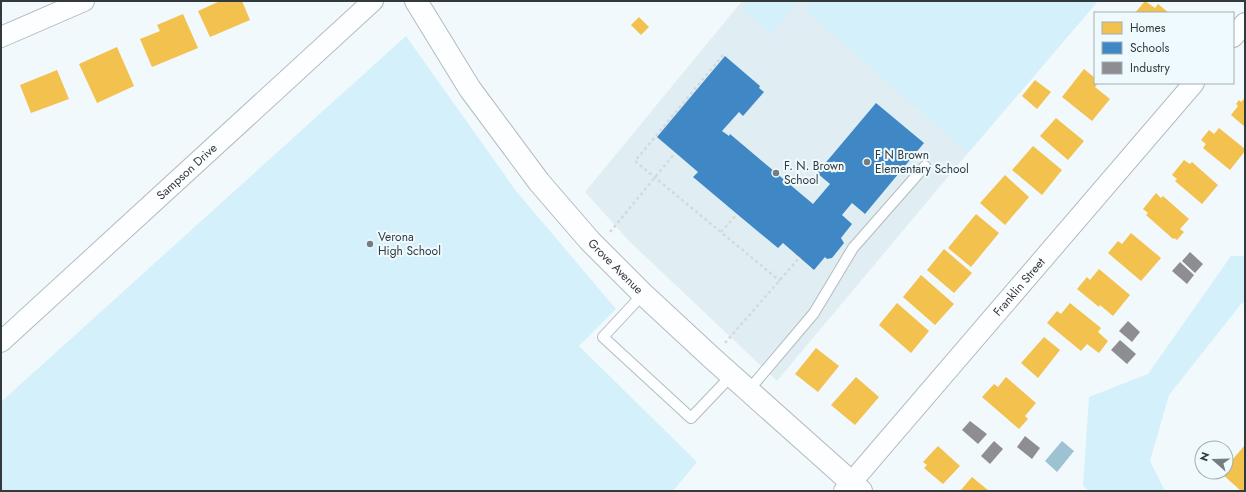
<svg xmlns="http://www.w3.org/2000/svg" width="1246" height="492" font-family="Jost,sans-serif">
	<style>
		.built { fill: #e0eef4 }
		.green { fill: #d3f0fb }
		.water { fill: #9dc2d1 }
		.homes { fill: #f2c14e }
		.schools { fill: #3f88c5 }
		.industry { fill: #8d8d92 }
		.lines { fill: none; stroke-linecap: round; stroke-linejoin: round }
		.service-casing { stroke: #b4bbbd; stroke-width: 12 }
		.minor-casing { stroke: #b4bbbd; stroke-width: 22 }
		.tertiary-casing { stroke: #b4bbbd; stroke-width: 24 }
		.path { stroke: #d6d9db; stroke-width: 2.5; stroke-dasharray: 3 3; stroke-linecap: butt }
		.service { stroke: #fdfeff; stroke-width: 10 }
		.minor { stroke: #fdfeff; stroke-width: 20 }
		.tertiary { stroke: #fdfeff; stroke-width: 22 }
		.poi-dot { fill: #767d80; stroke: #effaff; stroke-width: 1.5 }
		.labels { text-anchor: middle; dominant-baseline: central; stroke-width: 4; stroke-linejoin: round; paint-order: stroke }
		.poi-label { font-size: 12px; fill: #333a3d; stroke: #effaff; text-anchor: start }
		.street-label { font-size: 12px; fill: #333a3d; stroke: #effaff }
	</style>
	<rect width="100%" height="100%" fill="#f2f9fc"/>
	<path class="built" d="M742,1H1098L968,153L777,381L629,241L585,192Z"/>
	<path class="green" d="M751,1H799L771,34L743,10Z
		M814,1H1098L968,153L806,11Z
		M406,36L516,191L616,309L579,346L697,462L673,491H1V402Z
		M1231,256H1245V302L1241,304L1169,395L1150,461L1165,491H1089L1083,486L1089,397L1148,374Z"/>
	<path class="water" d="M1062,441L1074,451L1057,472L1045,461Z"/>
	<path class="homes" d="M220,1H242L250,20L210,37L198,11Z
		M1145,1L1155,8L1158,4L1169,13H1135Z
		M183,14L198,48L152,67L140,39L160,31L157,25Z
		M639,17L649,27L641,35L631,25Z
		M117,47L134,86L97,103L79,64Z
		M1084,69L1095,78V83H1098L1095,87L1110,99L1092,121L1062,97Z
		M57,70L69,99L31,113L20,85Z
		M1035,80L1051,92L1037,109L1022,96Z
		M1245,98V127L1231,115L1238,106L1236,104L1239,100L1241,102Z
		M1056,118L1084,141L1068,160L1040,136Z
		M1219,128L1245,149V151L1230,170L1203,148L1206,144L1201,140L1209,130L1214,134Z
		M1033,146L1062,170L1042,195L1012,170Z
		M1184,160L1190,164L1192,162L1218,185L1202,204L1175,181L1177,179L1172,175Z
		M1005,175L1029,197L1005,225L980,203Z
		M1156,193L1161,198L1163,196L1189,219L1180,229L1184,232L1177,240L1174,238L1173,239L1146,215L1148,213L1143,209Z
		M976,214L999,233L971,267L948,248Z
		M1131,233L1161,258L1141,281L1108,253L1118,241L1122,244Z
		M944,249L972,273L954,293L927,270Z
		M1099,269L1130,295L1113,316L1100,305L1099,307L1077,289L1087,277L1090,280Z
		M921,275L954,304L935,325L903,297Z
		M897,303L929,331L911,353L879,325Z
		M1070,303L1101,328L1098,332L1108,341L1099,353L1087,344L1081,351L1047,323L1057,311L1061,314Z
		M1044,337L1060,350L1038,378L1021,363Z
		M816,348L839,366L818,392L795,374Z
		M856,377L879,397L855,425L831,405Z
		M1006,377L1036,403L1025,416L1028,419L1019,429L982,397L994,384L998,387Z
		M1245,445V491H1241L1221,473L1222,472H1226V467Z
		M938,446L960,466L943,484L924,468L927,465L923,462Z
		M972,477L989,491H960Z"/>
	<path class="schools" d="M725,56L760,86L759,88L764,92L743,116L739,112L722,131L729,136L730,134L813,204L830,184L817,173L876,103L924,143L865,214L852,203L842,215L852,224L841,238L844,243L832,258L827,259L825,257L814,270L783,243L778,248L737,214L693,177L698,172L657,137Z"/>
	<path class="industry" d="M1190,252L1203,264L1195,273L1182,261Z
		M1180,262L1194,275L1187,284L1172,271Z
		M1128,321L1140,332L1132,342L1119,331Z
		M1120,340L1136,354L1127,364L1111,350Z
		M970,421L987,434L978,444L962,430Z
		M1025,436L1040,448L1032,459L1017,447Z
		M994,441L1003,449L990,464L981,456Z"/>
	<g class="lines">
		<defs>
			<path id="service" d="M643,294L603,337L691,418L731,376
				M748,391L814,313L853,248L925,166"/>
			<g id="minor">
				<path d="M1,37L84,1"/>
				<path d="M1233,37L1245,23"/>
				<path id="s1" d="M1,342L373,1"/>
				<path id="s2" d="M844,491L1194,83"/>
			</g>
			<g id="tertiary">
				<path id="s3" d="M416,1L470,89L539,182L590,241L643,294L712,358L861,491"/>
			</g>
		</defs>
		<use href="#service" class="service-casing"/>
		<use href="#minor" class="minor-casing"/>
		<use href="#tertiary" class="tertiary-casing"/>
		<path class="path" d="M723,55L635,161L780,281
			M610,232L675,153
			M721,232L737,214
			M725,343L800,257"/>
		<use href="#service" class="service"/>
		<use href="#minor" class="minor"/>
		<use href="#tertiary" class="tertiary"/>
	</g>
	<g class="poi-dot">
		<circle cx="867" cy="162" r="4"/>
		<circle cx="776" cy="173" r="4"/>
		<circle cx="370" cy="244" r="4"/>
	</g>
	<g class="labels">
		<g class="poi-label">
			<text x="875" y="155">F N Brown<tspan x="875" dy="14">Elementary School</tspan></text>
			<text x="784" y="166">F. N. Brown<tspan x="784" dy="14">School</tspan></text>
			<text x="378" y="237">Verona<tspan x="378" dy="14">High School</tspan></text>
		</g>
		<g class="street-label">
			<text stroke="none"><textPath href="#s1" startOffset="252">Sampson Drive</textPath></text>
			<text stroke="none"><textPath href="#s3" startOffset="333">Grove Avenue</textPath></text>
			<text stroke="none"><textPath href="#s2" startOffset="269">Franklin Street</textPath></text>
		</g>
	</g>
	<rect width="1246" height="492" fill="none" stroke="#333a3d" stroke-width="4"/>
	<rect x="1094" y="12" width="140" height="72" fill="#effaff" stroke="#a4adb1"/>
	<rect x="1102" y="22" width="20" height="12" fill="#f2c14e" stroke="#a4adb1"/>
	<text x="1130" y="32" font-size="12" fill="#333a3d">Homes</text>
	<rect x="1102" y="42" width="20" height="12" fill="#3f88c5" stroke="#a4adb1"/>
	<text x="1130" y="52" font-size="12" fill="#333a3d">Schools</text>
	<rect x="1102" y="62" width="20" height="12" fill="#8d8d92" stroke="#a4adb1"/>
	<text x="1130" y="72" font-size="12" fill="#333a3d">Industry</text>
	<g transform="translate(1214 460) rotate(290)"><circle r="19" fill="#effaff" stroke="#a4adb1"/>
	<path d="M0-3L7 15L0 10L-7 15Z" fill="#767d80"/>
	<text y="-6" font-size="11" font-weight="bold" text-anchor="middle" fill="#333a3d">N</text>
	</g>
</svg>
